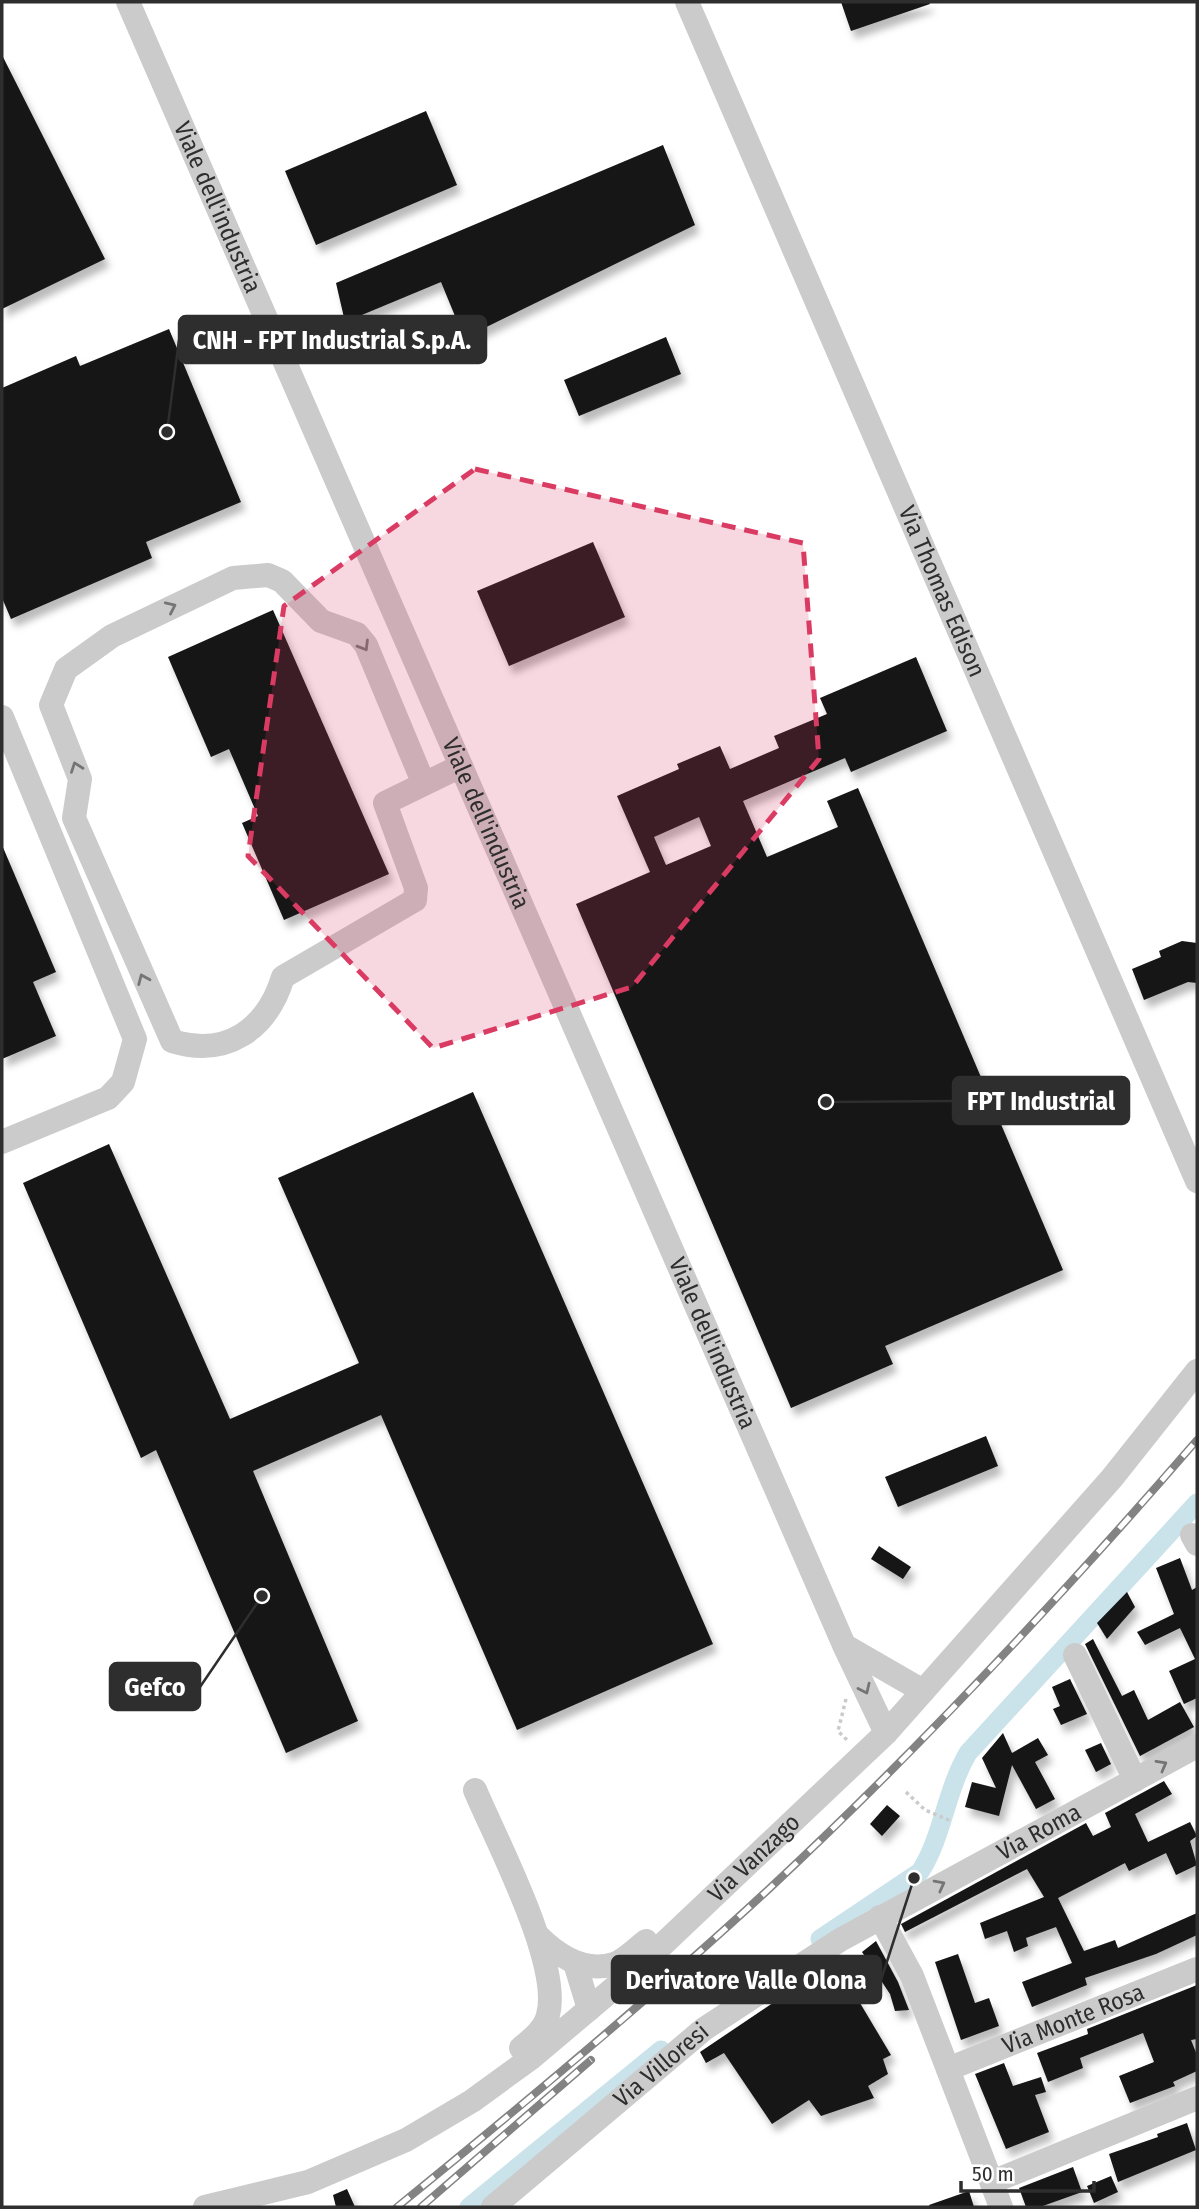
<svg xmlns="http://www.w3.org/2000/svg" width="1199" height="2209" font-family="'Fira Sans Condensed',sans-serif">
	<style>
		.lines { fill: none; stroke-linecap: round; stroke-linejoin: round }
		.canal { stroke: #cae2e9; stroke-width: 19 }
		.building { fill: #151515; fill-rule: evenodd; filter: url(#shadow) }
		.path { stroke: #cbcbcb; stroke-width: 3.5; stroke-dasharray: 3.5 3.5; stroke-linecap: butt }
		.minor { stroke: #cbcbcb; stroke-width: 24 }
		.rail-casing { stroke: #838383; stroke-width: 8 }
		.rail { stroke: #fff; stroke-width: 5; stroke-dasharray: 16; stroke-linecap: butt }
		.oneway { stroke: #757575 }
		.marked { fill: #da3b63; fill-opacity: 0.2; stroke: #da3b63; stroke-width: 5; stroke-dasharray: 14 9; stroke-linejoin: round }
		.labels { text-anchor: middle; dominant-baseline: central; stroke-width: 7; stroke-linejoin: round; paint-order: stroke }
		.street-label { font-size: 24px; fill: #2e2e2e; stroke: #fff }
		.leader { fill: none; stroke: #2e2e2e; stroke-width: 2.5 }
		.callout-dot { fill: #2e2e2e; stroke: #fff; stroke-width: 2.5 }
		.callout { fill: #2e2e2e; stroke: #2e2e2e; stroke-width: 2.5 }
		.callout-label { font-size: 26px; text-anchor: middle; font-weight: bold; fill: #fff }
	</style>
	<defs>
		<filter id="shadow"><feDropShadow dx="4.5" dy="8" stdDeviation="3.5" flood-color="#0004"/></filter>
	</defs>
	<rect width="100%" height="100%" fill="#fff"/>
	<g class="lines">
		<path class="canal" d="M820,1939L920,1872C943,1836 946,1790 968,1753L1197,1503
			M469,2207L661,2050"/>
	</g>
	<path class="building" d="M841,2H929L930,4L851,31Z
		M2,55L105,259L2,309Z
		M426,111L457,185L316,245L285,171Z
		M663,145L695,225L464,338L441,282L345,322L336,283Z
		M169,329L241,502L146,542L152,558L11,619L2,598V388L76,356L80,366Z
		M666,337L681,374L579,416L564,380Z
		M593,542L625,617L509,666L477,591Z
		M273,610L389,874L284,920L242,823L258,816L229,749L211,757L168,657Z
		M916,657L947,731L851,772L845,758L743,801L767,857L838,827L827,801L858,788L1063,1270L885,1346L893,1364L791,1408L576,904L650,872L617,796L679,769L677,764L720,746L730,769L779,748L774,736L827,714L820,698ZM699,817L711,846L666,865L654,837Z
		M2,845L56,972L33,982L56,1036L2,1059Z
		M1182,941L1197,943V983L1188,982L1144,1000L1132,969L1161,957L1159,951Z
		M473,1092L713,1644L517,1730L381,1415L253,1471L358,1721L286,1753L156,1450L141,1458L23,1183L109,1144L230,1419L359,1363L278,1178Z
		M986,1436L998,1466L898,1507L885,1477Z
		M879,1546L911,1567L903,1579L871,1559Z
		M1180,1558L1192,1590L1197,1587V1698L1184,1704L1169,1671L1195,1659L1180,1628L1145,1645L1137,1632L1174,1614L1156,1568Z
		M1127,1592L1135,1607L1107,1639L1097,1623Z
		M1093,1639L1122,1696L1134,1690L1148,1720L1180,1702L1194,1727L1140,1756L1085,1644Z
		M1070,1679L1087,1714L1061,1725L1053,1709L1060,1706L1052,1687Z
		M1003,1733L1012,1753L1038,1738L1048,1755L1035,1762L1055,1799L1036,1809L1012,1765L999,1816L965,1807L972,1782L996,1788L982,1758Z
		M1101,1743L1111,1764L1096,1772L1085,1750Z
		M1164,1781L1172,1794L1135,1814L1148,1842L1190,1822L1197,1836L1190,1841L1197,1865L1176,1875L1166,1853L1129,1871L1125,1863L1058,1898L1084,1951L1115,1940L1118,1948L1197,1913V1935L1156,1954L1085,1978L1087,1985L1032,2007L1022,1982L1072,1963L1056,1927L1026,1938L1028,1946L1014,1952L1007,1931L985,1939L980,1923L1044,1897L1027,1869L905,1932L901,1924L1086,1823L1093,1836L1111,1827L1105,1813Z
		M887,1805L900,1816L882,1836L870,1824Z
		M876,1941L898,1982L909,2010L895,2011L890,1994L862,1952Z
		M958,1954L975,2003L989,1998L999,2026L961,2040L935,1962Z
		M835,1961L891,2055L883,2059L888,2074L868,2086L874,2098L821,2116L809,2100L772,2124L724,2053L706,2063L700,2052Z
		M1197,1985V2039L1191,2040L1197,2055V2071L1173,2082L1175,2086L1130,2103L1119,2076L1154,2062L1143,2033L1080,2058L1083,2068L1048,2082L1037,2053L1088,2034L1087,2029Z
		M1004,2063L1013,2086L1041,2077L1046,2092L1035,2095L1049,2132L1006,2149L975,2074Z
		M1187,2123L1196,2150L1118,2182L1109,2154L1158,2137L1157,2134Z
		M1073,2167L1082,2192L1040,2207H1026L1019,2188Z
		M1111,2176L1118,2192L1094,2203L1087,2186Z
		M347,2189L355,2207H336L333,2195Z
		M969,2191L974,2207H930L929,2205Z"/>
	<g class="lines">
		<path class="path" d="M846,1699L838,1731L849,1742
			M906,1792L925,1810L951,1821"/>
		<g class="minor">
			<path id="s1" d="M128,2L844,1645L886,1733"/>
			<path id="s2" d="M687,2L1197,1181"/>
			<path d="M2,717L135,1039L123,1082L108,1098L2,1142"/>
			<path d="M423,782L366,645L357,634L321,621L282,581L268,575L233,578L112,636L66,669L51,705L80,779L74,818L172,1041C227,1058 267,1029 283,977L415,900L416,888L385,803L461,766"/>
			<path d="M1192,1535L1197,1544"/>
			<path d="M845,1646L923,1691"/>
			<path d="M1075,1655L1135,1780"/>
			<path d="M475,1790C496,1840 562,1964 548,2015C545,2029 532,2039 521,2048"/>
			<path d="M880,1917L912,1976L1001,2207"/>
			<path d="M538,1936C557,1955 584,1973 614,1964C624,1961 637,1948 646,1941"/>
			<path d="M575,1963L589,2009"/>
			<path id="s3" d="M948,2069L1197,1969"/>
			<path d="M992,2182L1197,2098"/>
			<path id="s4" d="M205,2207L308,2182L406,2140L472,2101L531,2058L639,1967L886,1733L1112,1478L1197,1371"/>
			<path id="s5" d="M493,2207L704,2029L840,1940L1197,1746"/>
		</g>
		<defs>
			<path id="rail" d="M397,2207C524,2104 650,1999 770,1888C921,1747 1062,1596 1197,1440
				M421,2207L591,2060"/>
		</defs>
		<use href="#rail" class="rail-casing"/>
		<use href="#rail" class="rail"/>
	</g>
	<defs><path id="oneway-chevron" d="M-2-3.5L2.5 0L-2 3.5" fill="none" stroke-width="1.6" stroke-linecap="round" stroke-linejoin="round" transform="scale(1.75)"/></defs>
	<g class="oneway">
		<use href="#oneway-chevron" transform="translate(171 607) rotate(-25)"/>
		<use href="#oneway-chevron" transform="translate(364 646) rotate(59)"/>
		<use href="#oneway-chevron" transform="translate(76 767) rotate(-110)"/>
		<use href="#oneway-chevron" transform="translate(143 979) rotate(-113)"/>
		<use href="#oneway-chevron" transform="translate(865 1689) rotate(65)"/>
		<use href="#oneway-chevron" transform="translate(1162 1765) rotate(-29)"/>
		<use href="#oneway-chevron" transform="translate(940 1885) rotate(-28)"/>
	</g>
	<path class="marked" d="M475,469L803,543L819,759L632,987L433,1048L248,856L284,606Z"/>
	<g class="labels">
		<g class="street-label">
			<text stroke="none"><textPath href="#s1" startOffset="224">Viale dell'industria</textPath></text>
			<text stroke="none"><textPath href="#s2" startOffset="642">Via Thomas Edison</textPath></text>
			<text stroke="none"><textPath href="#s1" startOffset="896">Viale dell'industria</textPath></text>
			<text stroke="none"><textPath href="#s1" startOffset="1463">Viale dell'industria</textPath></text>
			<text stroke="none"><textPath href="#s5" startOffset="665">Via Roma</textPath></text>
			<text stroke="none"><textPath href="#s4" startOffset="662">Via Vanzago</textPath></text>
			<text stroke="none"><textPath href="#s3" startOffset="135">Via Monte Rosa</textPath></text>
			<text stroke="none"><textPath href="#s5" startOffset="220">Via Villoresi</textPath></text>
		</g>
	</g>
	<path class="leader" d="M167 432L179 340M826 1102L953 1101M262 1596L200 1687M914 1878L881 1980"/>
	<g class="callout-dot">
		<circle cx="167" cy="432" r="7"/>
		<circle cx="826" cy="1102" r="7"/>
		<circle cx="262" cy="1596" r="7"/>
		<circle cx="914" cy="1878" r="7"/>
	</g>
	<g class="callout">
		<rect x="179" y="316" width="307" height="47" rx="7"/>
		<rect x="953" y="1077" width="176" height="47" rx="7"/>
		<rect x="110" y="1663" width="90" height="47" rx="7"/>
		<rect x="612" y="1956" width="269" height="47" rx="7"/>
	</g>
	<g class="callout-label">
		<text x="332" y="349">CNH - FPT Industrial S.p.A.</text>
		<text x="1041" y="1110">FPT Industrial</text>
		<text x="155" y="1696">Gefco</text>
		<text x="746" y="1989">Derivatore Valle Olona</text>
	</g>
	<rect width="1199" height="2209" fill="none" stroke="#2e2e2e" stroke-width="7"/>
	<path d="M961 2181v10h133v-10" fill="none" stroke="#2e2e2e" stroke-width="3.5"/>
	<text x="972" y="2181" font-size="21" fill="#2e2e2e" stroke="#ffffff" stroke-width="5" paint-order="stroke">50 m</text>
</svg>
